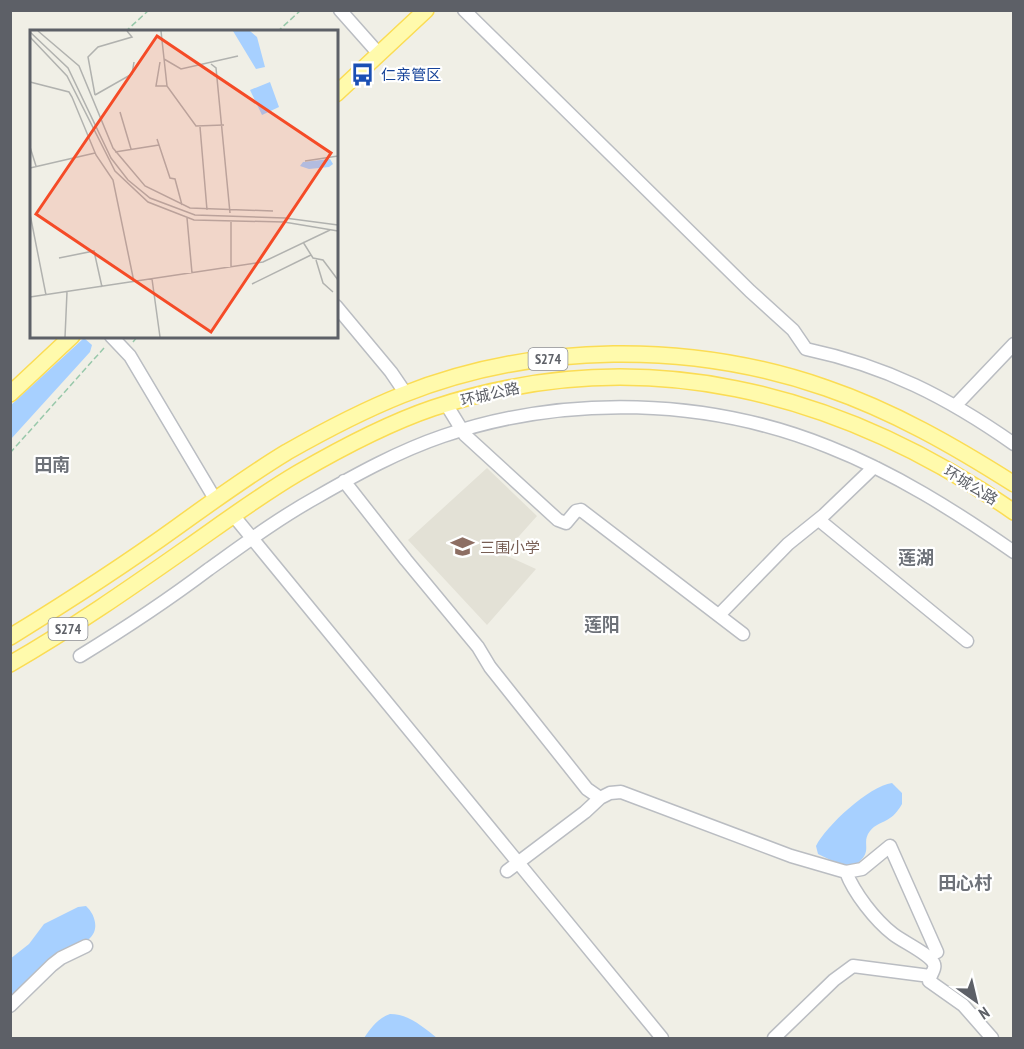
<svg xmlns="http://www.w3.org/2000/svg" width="1024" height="1049" font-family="'PT Sans Narrow','Noto Sans SC',sans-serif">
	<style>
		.education { fill: #e3e1d6 }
		.water { fill: #a7d0ff }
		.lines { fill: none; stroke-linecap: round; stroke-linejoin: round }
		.minor-casing { stroke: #babdc2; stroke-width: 15 }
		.major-casing { stroke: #fbdc54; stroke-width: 18 }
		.path { stroke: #98c8aa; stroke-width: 1.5; stroke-dasharray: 6 3; stroke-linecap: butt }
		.minor { stroke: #fff; stroke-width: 12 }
		.major { stroke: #fffaac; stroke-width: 15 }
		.labels { text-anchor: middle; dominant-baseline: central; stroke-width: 4.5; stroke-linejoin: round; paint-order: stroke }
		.shield { fill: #fff; stroke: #8e9095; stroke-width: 1.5 }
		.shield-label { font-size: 14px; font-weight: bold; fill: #5d6067 }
		.transit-label { font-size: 15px; fill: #164399; stroke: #fff; text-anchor: start }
		.street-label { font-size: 15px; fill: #5d6067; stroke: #fff }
		.education-label { font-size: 15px; fill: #785e54; stroke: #fff; text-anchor: start }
		.quarter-label { font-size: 18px; font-weight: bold; fill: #6e7279; stroke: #fff }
		.inset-road { fill: none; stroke: #b1b2af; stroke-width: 1.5 }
		.view { fill: #f54b27; fill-opacity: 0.15; stroke: #f54b27; stroke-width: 3 }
		.inset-edge { fill: none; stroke: #5d6067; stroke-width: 3 }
	</style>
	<rect width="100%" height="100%" fill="#f0efe6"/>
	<path class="education" d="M487,468L537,516L503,554L536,569L487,625L408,540Z"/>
	<path class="water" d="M84,338L92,345L90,352L11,439V405Z
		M892,783L902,793V804C899,809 895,815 890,818C883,823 875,824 870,831C859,845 878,852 849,869L818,854L816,846C826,826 869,786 892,783Z
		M86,906C95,914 100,930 89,939C82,944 70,945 63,950C43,962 27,981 11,998L10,959L29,944L44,924L78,907Z
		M390,1014C409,1014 423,1027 437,1038H364C371,1028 378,1018 390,1014Z"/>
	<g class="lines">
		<defs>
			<path id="minor" d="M340,10L379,54
				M464,10L750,291L793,330L806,349C886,366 947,397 1014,444
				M336,306L391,372L406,394
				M111,336L130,356L215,499
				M446,404L465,435L558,520L566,523L576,511L581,510L743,634
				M955,406L1014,344
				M344,481L406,560L478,647L490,667L587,789L600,798
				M233,515L662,1038
				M819,520L967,641
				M719,615L788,544L824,515L874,467
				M80,656C124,629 168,600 209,569C244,544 279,518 317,497C357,474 399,451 443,436C567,394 708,398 829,447C895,473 955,511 1014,552
				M507,871L585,812L600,798L610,793L621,792L791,856L846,872L862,869L890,846L937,952
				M846,872C854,893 875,920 893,934C903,942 930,954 934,964C936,968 930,976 929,981L963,1005L992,1038
				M10,1006L52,965L61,958L86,946
				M774,1038L834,980L853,966L930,976"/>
			<path id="major" d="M336,94L426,10
				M10,394L72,336
				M10,637C67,602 123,566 177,527C213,501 249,475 287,452C324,431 362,411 402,395C535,342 691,341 826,388C893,411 954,446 1014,484
				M10,664C71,629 130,588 187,548C224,522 259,496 298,473C341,448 386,424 433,408C641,339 839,391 1014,512"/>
		</defs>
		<use href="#minor" class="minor-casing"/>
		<use href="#major" class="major-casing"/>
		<path class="path" d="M125,32L149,10
			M277,32L301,10
			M133,342L138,336
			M10,453L104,348"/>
		<use href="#minor" class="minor"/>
		<use href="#major" class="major"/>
	</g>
	<defs>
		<symbol id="bus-bare" viewBox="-9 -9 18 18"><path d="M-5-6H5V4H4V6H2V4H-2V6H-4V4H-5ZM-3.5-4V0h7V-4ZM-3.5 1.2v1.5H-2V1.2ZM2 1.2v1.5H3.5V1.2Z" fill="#1a4fb4" stroke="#fff" stroke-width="2.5" paint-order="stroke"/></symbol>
		<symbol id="school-bare" viewBox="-9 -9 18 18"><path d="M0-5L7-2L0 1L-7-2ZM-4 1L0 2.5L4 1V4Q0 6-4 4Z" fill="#8d6e63" stroke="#fff" stroke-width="2.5" paint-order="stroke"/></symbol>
	</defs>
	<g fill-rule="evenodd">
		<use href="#bus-bare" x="346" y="58" width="33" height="33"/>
		<use href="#school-bare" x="446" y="530" width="33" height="33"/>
	</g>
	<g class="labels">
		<g class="shield">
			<rect x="528.5" y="348" width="39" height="22" rx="4.5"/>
			<rect x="48.5" y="618" width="39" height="22" rx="4.5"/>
		</g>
		<g class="shield-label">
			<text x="548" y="359">S274</text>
			<text x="68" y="629">S274</text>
		</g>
		<g class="transit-label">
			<text x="381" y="74">仁亲管区</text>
		</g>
		<g class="street-label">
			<text transform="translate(490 394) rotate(-13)">环城公路</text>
			<text transform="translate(971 485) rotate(32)">环城公路</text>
		</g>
		<g class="education-label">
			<text x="480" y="547">三围小学</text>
		</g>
		<g class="quarter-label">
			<text x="52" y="464">田南</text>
			<text x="916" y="557">莲湖</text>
			<text x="602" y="624">莲阳</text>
			<text x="965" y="882">田心村</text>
		</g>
	</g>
	<g transform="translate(30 30)">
		<rect width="308" height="308" fill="#f0efe6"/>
		<path d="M203,1H220L227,7L235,37L226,39ZM240,52L249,77L232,85L220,60ZM300,129L303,134L299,137L279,139L270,136L273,132Z" fill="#a7d0ff"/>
		<path class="inset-road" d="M8,1L49,36L83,118L115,156L160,178L243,181M131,1L137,56M0,2L38,38L81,128L98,150L120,168L165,185L255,188L308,195M0,7L37,46L85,141L118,172L164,190L254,192L308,201M134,29L151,39L208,26M130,32L126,56H137L166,96L194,95M181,34L186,38L200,183M0,52L39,62L42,67L66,125L83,150L104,252M65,65L58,27L68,17L102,7L97,1M65,65L102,44L104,32M90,82L101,119M170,97L177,180M127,109L140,148L145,149L152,175M0,117L6,136M85,122L129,115M275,131L308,126M0,138L65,123M0,184L16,265M157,188L162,243M201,192V237M273,212L283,228L293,230L308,250M29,228L64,221L72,257M286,230L293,253L303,262M122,249L130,307M222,254L281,225M0,267L233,232L300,200M35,307L37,262"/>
		<path class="view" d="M127,6L301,123L181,302L6,184Z"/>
		<rect width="308" height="308" class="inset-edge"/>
	</g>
	<rect width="1024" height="1049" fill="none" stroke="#5d6067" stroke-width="24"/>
	<g transform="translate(976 1001) rotate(146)" stroke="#ffffff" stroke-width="4.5" paint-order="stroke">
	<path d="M0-4.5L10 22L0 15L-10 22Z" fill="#5d6067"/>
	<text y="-9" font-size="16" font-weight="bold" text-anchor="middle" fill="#5d6067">N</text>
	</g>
</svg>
